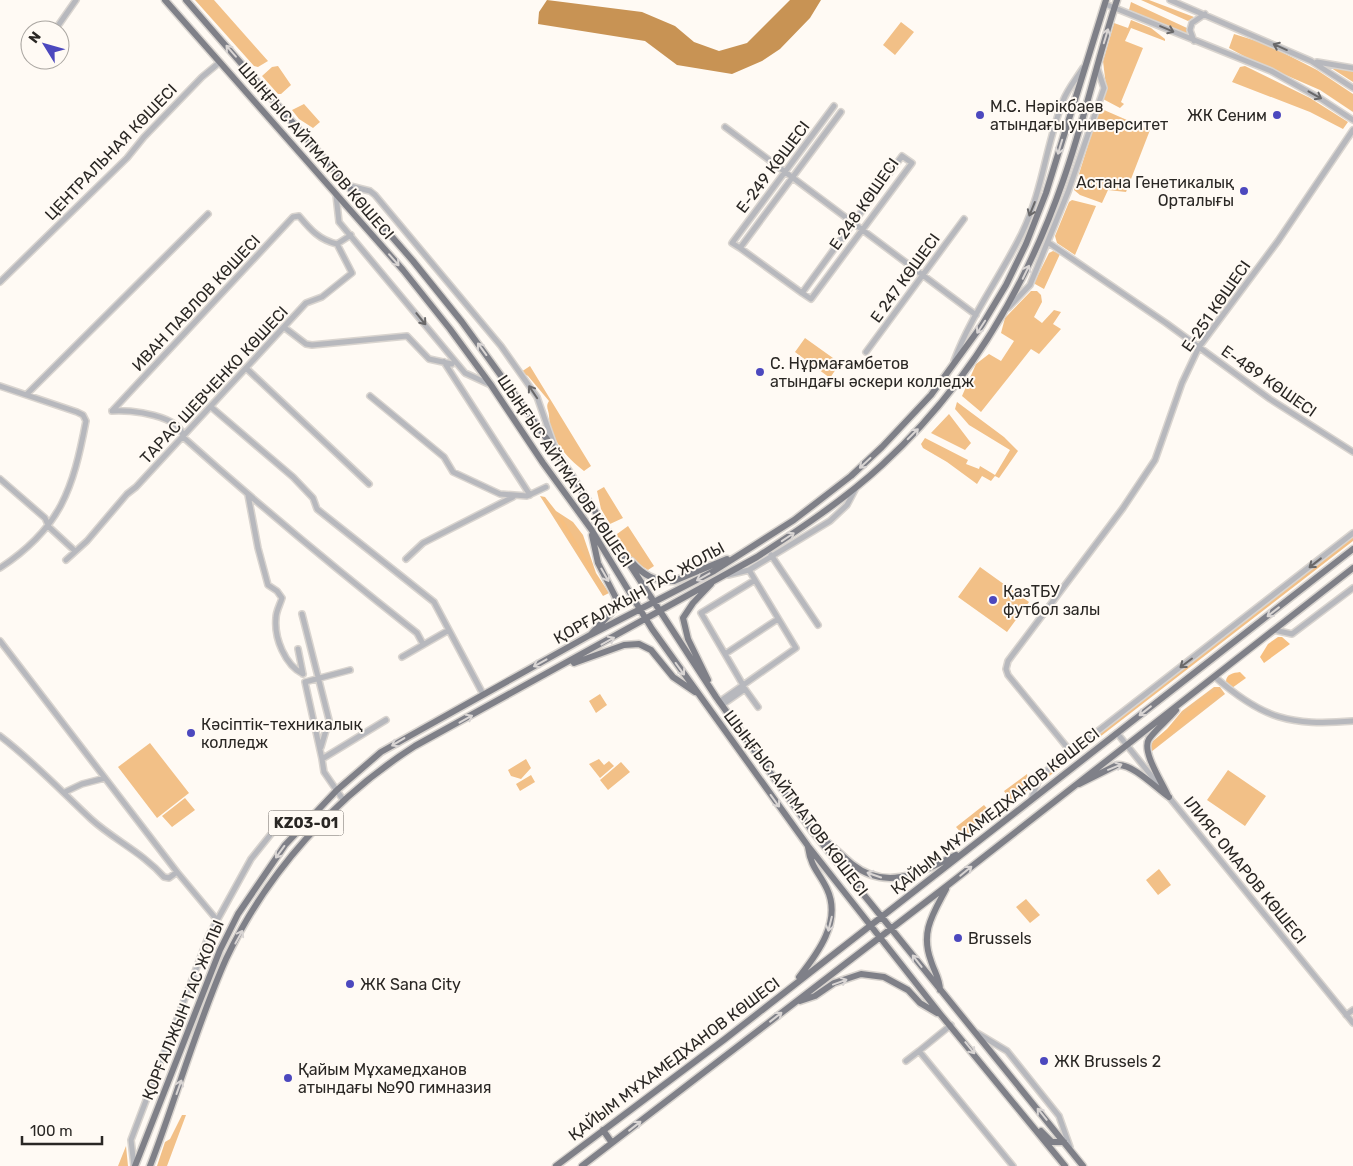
<svg xmlns="http://www.w3.org/2000/svg" width="1353" height="1166" font-family="Rubik,sans-serif">
	<style>
		.green { fill: #f2c087 }
		.forest { fill: #f7bf7f }
		.water { fill: #c89354 }
		.lines { fill: none; stroke-linecap: round; stroke-linejoin: round }
		.minor-casing { stroke: #d9d4cf; stroke-width: 8 }
		.major-casing { stroke: #d9d4cf; stroke-width: 9 }
		.minor { stroke: #b7b8bd; stroke-width: 5 }
		.major { stroke: #7f8088; stroke-width: 6 }
		.oneway { stroke: #696869 }
		.oneway2 { stroke: #d9d5d4 }
		.poi-dot { fill: #4c48be; stroke: #fffaf4; stroke-width: 2 }
		.labels { text-anchor: middle; dominant-baseline: central; stroke-width: 4; stroke-linejoin: round; paint-order: stroke }
		.shield { fill: #fffaf4; stroke: #6a6662; stroke-width: 1 }
		.shield-label { font-size: 15px; font-weight: bold; fill: #2a2724 }
		.poi-label { font-size: 16px; fill: #2a2724; stroke: #fffaf4; text-anchor: start }
		.street-label { font-size: 16px; fill: #2a2724; stroke: #fffaf4 }
	</style>
	<rect width="100%" height="100%" fill="#fffaf4"/>
	<path class="green" d="M195,0H214L268,61L258,67L254,66Z
		M1141,0H1149L1194,17L1188,21Z
		M1131,2L1187,28L1188,35L1129,10Z
		M1131,20L1151,28L1165,39V41L1131,28L1125,41L1143,48L1121,102L1124,104L1120,108L1103,99L1106,86L1103,61L1114,23L1128,28Z
		M901,22L914,32L895,55L883,45Z
		M1234,34L1266,44L1317,70L1353,94V112L1320,90L1253,61L1229,48Z
		M278,66L291,85L281,94H278L262,76L272,67Z
		M1245,66L1310,98L1348,122L1343,129L1310,112L1232,82L1240,67Z
		M1328,66L1353,69V82Z
		M304,104L320,122L313,128L299,119L292,110Z
		M1099,110H1104L1150,130L1126,192L1108,190L1102,203L1080,195L1074,190Z
		M1072,200L1096,206L1075,255L1057,243L1055,236L1069,202Z
		M1053,251L1060,254L1044,289L1035,284V281L1049,253Z
		M1031,291H1037L1041,295L1042,302L1034,317L1042,323L1054,310L1061,312L1053,324L1061,329L1039,354L1031,349L981,412L962,396L976,364L989,354L1001,361L1014,341L1001,333L1005,318Z
		M805,338L840,363L830,378L795,352Z
		M530,366L591,466L584,471C566,457 550,439 549,416C549,410 545,407 549,401L528,376L521,372Z
		M957,402L1004,437L1018,451L999,478L995,476L991,481L982,476L977,484L947,462L923,448L921,444L925,438L968,460L966,464L979,469L980,466L995,475L1010,450L969,425L955,409Z
		M949,414L971,443L965,450L931,433Z
		M604,487L623,518L610,524L601,509L597,491Z
		M540,496L545,497L556,511L573,522L583,535L596,573L609,593L603,596Z
		M628,526L654,566L648,570L635,562L617,536V534Z
		M1353,537V541L1039,784L1041,779Z
		M980,567L1029,602L1007,632L958,597Z
		M1214,687H1220L1225,694L1151,752L1149,749L1153,741L1167,729L1182,711Z
		M600,694L607,705L596,713L589,701Z
		M150,743L189,793L157,818L118,767Z
		M526,759L531,768L521,779L511,776L508,770Z
		M599,759L604,765L609,761L614,766L600,778L589,764Z
		M621,762L630,772L608,790L600,780Z
		M1228,770L1266,796L1245,826L1207,800Z
		M1027,774L1029,788L1022,796L1010,800L1004,791Z
		M531,775L535,782L520,791L516,784Z
		M185,798L195,810L172,827L162,816Z
		M984,805L992,814L986,824L969,837H965L956,827Z
		M1159,869L1171,885L1158,895L1146,880Z
		M1026,899L1040,915L1030,923L1016,907Z
		M182,1115H186L167,1166H157L165,1142L170,1139Z
		M126,1146L128,1166H118Z"/>
	<path class="forest" d="M557,517L562,518L592,568L589,569Z
		M1278,637H1282L1290,644L1264,663L1260,657L1268,644Z
		M1240,672L1246,678L1232,688L1226,682C1226,674 1233,673 1240,672Z
		M1218,689L1221,693L1154,748L1152,746C1170,724 1194,705 1218,689Z"/>
	<path class="water" d="M547,0L642,12L675,26L694,42L719,51L747,43L790,0H821L810,18L780,49L762,61L732,74L677,65L645,41L538,24L539,12Z"/>
	<g class="lines">
		<defs>
			<path id="minor" d="M1170,0L1311,61L1353,88
				M1105,4L1271,71L1321,99L1353,120
				M55,30L76,0
				M1194,41L1190,30L1192,23L1205,14
				M1317,62L1353,68
				M725,127L976,315
				M346,185L370,191L375,195L501,346L537,397L555,448
				M336,195L339,222L465,373L491,385
				M1049,243L1166,323L1270,399L1353,452
				M740,248L841,112
				M0,282L127,158L144,137L202,77L220,62
				M802,293L902,156L912,163L811,299L802,293L740,248L732,243L834,106
				M1008,308L1030,285L1068,192L1104,88L1097,67
				M285,328L306,344L312,345L407,336L429,359L452,364
				M866,352L964,219
				M954,361C971,315 1001,276 1022,233C1043,190 1046,144 1063,101C1067,90 1076,79 1083,68
				M444,362L530,495
				M247,369L369,484
				M0,386L77,412L83,415L86,421C73,489 61,528 0,568
				M27,394L208,214
				M370,396L444,457L453,472L500,494L527,496L546,487
				M211,407L293,477L313,498L317,509L434,602L483,694
				M113,410L293,217L299,216C310,229 319,240 337,244
				M112,411C130,409 182,416 183,437C259,505 337,570 417,633L423,644
				M0,479L45,518L49,527L75,551
				M248,495L258,548L268,585L277,591L282,598C280,605 276,611 276,618C274,638 285,665 303,674
				M771,555L818,625
				M406,559L423,543L513,497
				M66,560L87,541L127,494L136,487L306,303L322,297L352,273L337,244L351,235
				M728,575L749,570L830,521L847,505L856,488
				M302,614L329,720L321,747
				M1274,630L1292,634L1353,588
				M0,641L177,872L217,920
				M298,649L303,674
				M725,654L778,619
				M402,657L449,630
				M1215,677C1263,719 1290,726 1353,721
				M743,685L701,613L755,580
				M719,702L796,648L749,570
				M722,705L745,689L758,707
				M1117,733L1162,789
				M0,736C33,761 61,791 91,819C114,840 143,853 164,877L169,878L177,872
				M1071,752L1008,675L1006,669L1008,661L1123,508L1155,460L1182,383L1199,347L1278,241L1353,130
				M322,759L305,682L350,670
				M65,792L82,784L105,778
				M1168,796L1353,1023
				M1031,800L1040,776L1353,533
				M344,801L324,772L322,759L386,720
				M1346,1015L1353,1010
				M951,1025L919,1051L1013,1166
				M977,1033L1007,1051L1059,1116L1070,1147
				M906,1061L919,1051
				M134,1166L131,1140L209,935L251,859L271,834L283,824L313,815"/>
			<path id="major" d="M165,0L403,270L450,329L491,385L543,463L591,529L652,629L808,846L941,1015L1065,1166
				M186,0L413,261L462,322L557,453L716,697L813,832L1083,1166
				M631,561C643,575 655,582 674,581L727,559
				M592,633L611,613L615,607L616,598L598,563L592,535
				M574,663L624,645L639,644L651,650L673,677L695,692
				M708,680L688,639L683,618L693,603L711,584
				M1079,784L1117,765C1132,763 1156,788 1169,797
				M1168,796C1162,782 1141,751 1149,739C1155,730 1168,720 1176,710
				M820,837C832,845 841,855 852,864C887,892 921,872 956,855
				M799,977C818,953 842,921 827,889C819,872 811,868 808,847
				M940,990C940,979 934,971 931,961C920,932 933,914 946,889
				M800,1001L815,996L834,983L861,974L884,977L908,990L920,1003L937,1013
				M603,1130L612,1143
				M1041,1131L1052,1142H1064
				M135,1166L220,950L238,914L285,845L337,790L381,752L590,635L714,571L794,520L851,476L882,447L931,395L982,325L1006,285L1026,244L1046,193L1106,0
				M150,1166C176,1099 197,1024 226,959C267,872 335,797 415,746L757,557C800,529 844,500 882,465C967,387 1025,290 1063,181C1084,122 1097,60 1117,0
				M556,1166L725,1039L1353,549
				M582,1166L948,885L1353,568"/>
		</defs>
		<use href="#minor" class="minor-casing"/>
		<use href="#major" class="major-casing"/>
		<use href="#minor" class="minor"/>
		<use href="#major" class="major"/>
	</g>
	<defs><path id="oneway-shaft" d="M-6 0H5M1.5-3L5.5 0L1.5 3" fill="none" stroke-width="1.6" stroke-linecap="round" stroke-linejoin="round" transform="scale(1.25)"/></defs>
	<g class="oneway">
		<use href="#oneway-shaft" transform="translate(1167 29) rotate(23)"/>
		<use href="#oneway-shaft" transform="translate(1280 47) rotate(-156)"/>
		<use href="#oneway-shaft" transform="translate(1315 95) rotate(29)"/>
		<use href="#oneway-shaft" transform="translate(1032 209) rotate(112)"/>
		<use href="#oneway-shaft" transform="translate(421 319) rotate(51)"/>
		<use href="#oneway-shaft" transform="translate(533 392) rotate(-124)"/>
		<use href="#oneway-shaft" transform="translate(1315 563) rotate(142)"/>
		<use href="#oneway-shaft" transform="translate(1186 663) rotate(143)"/>
	</g>
	<g class="oneway2">
		<use href="#oneway-shaft" transform="translate(1106 36) rotate(-73)"/>
		<use href="#oneway-shaft" transform="translate(231 51) rotate(-131)"/>
		<use href="#oneway-shaft" transform="translate(1060 147) rotate(107)"/>
		<use href="#oneway-shaft" transform="translate(394 260) rotate(49)"/>
		<use href="#oneway-shaft" transform="translate(1026 272) rotate(-64)"/>
		<use href="#oneway-shaft" transform="translate(981 327) rotate(123)"/>
		<use href="#oneway-shaft" transform="translate(482 349) rotate(-126)"/>
		<use href="#oneway-shaft" transform="translate(913 434) rotate(-45)"/>
		<use href="#oneway-shaft" transform="translate(865 463) rotate(137)"/>
		<use href="#oneway-shaft" transform="translate(788 537) rotate(-34)"/>
		<use href="#oneway-shaft" transform="translate(605 575) rotate(60)"/>
		<use href="#oneway-shaft" transform="translate(703 577) rotate(151)"/>
		<use href="#oneway-shaft" transform="translate(1273 612) rotate(142)"/>
		<use href="#oneway-shaft" transform="translate(608 641) rotate(-29)"/>
		<use href="#oneway-shaft" transform="translate(540 663) rotate(151)"/>
		<use href="#oneway-shaft" transform="translate(680 669) rotate(54)"/>
		<use href="#oneway-shaft" transform="translate(1145 711) rotate(142)"/>
		<use href="#oneway-shaft" transform="translate(466 719) rotate(-29)"/>
		<use href="#oneway-shaft" transform="translate(398 742) rotate(149)"/>
		<use href="#oneway-shaft" transform="translate(1115 767) rotate(-22)"/>
		<use href="#oneway-shaft" transform="translate(775 801) rotate(54)"/>
		<use href="#oneway-shaft" transform="translate(280 852) rotate(126)"/>
		<use href="#oneway-shaft" transform="translate(966 871) rotate(-39)"/>
		<use href="#oneway-shaft" transform="translate(874 875) rotate(-161)"/>
		<use href="#oneway-shaft" transform="translate(830 924) rotate(104)"/>
		<use href="#oneway-shaft" transform="translate(239 937) rotate(-61)"/>
		<use href="#oneway-shaft" transform="translate(917 961) rotate(-128)"/>
		<use href="#oneway-shaft" transform="translate(840 982) rotate(-20)"/>
		<use href="#oneway-shaft" transform="translate(776 1017) rotate(-38)"/>
		<use href="#oneway-shaft" transform="translate(970 1048) rotate(51)"/>
		<use href="#oneway-shaft" transform="translate(179 1087) rotate(-70)"/>
		<use href="#oneway-shaft" transform="translate(1042 1114) rotate(-129)"/>
		<use href="#oneway-shaft" transform="translate(635 1126) rotate(-38)"/>
	</g>
	<g class="poi-dot">
		<circle cx="980" cy="115" r="5"/>
		<circle cx="1277" cy="115" r="5"/>
		<circle cx="1244" cy="191" r="5"/>
		<circle cx="760" cy="372" r="5"/>
		<circle cx="993" cy="600" r="5"/>
		<circle cx="191" cy="733" r="5"/>
		<circle cx="958" cy="938" r="5"/>
		<circle cx="350" cy="984" r="5"/>
		<circle cx="1044" cy="1061" r="5"/>
		<circle cx="288" cy="1078" r="5"/>
	</g>
	<g class="labels">
		<rect class="shield" x="268.5" y="810.5" width="75" height="25" rx="4"/>
		<g class="shield-label">
			<text x="306" y="823">KZ03-01</text>
		</g>
		<g class="poi-label">
			<text x="990" y="106">М.С. Нәрікбаев<tspan x="990" dy="18">атындағы университет</tspan></text>
			<text x="1267" y="115" text-anchor="end">ЖК Сеним</text>
			<text x="1234" y="182" text-anchor="end">Астана Генетикалық<tspan x="1234" dy="18">Орталығы</tspan></text>
			<text x="770" y="363">С. Нұрмағамбетов<tspan x="770" dy="18">атындағы әскери колледж</tspan></text>
			<text x="1003" y="591">ҚазТБУ<tspan x="1003" dy="18">футбол залы</tspan></text>
			<text x="201" y="724">Кәсіптік-техникалық<tspan x="201" dy="18">колледж</tspan></text>
			<text x="968" y="938">Brussels</text>
			<text x="360" y="984">ЖК Sana City</text>
			<text x="1054" y="1061">ЖК Brussels 2</text>
			<text x="298" y="1069">Қайым Мұхамедханов<tspan x="298" dy="18">атындағы №90 гимназия</tspan></text>
		</g>
		<g class="street-label">
			<text transform="translate(316 151) rotate(49)">ШЫҢҒЫС АЙТМАТОВ КӨШЕСІ</text>
			<text transform="translate(111 152) rotate(-46)">ЦЕНТРАЛЬНАЯ КӨШЕСІ</text>
			<text transform="translate(773 167) rotate(-53)">Е-249 КӨШЕСІ</text>
			<text transform="translate(864 204) rotate(-55)">Е 248 КӨШЕСІ</text>
			<text transform="translate(905 278) rotate(-54)">Е 247 КӨШЕСІ</text>
			<text transform="translate(196 303) rotate(-47)">ИВАН ПАВЛОВ КӨШЕСІ</text>
			<text transform="translate(1216 306) rotate(-55)">Е-251 КӨШЕСІ</text>
			<text transform="translate(1269 381) rotate(35)">Е-489 КӨШЕСІ</text>
			<text transform="translate(214 385) rotate(-47)">ТАРАС ШЕВЧЕНКО КӨШЕСІ</text>
			<text transform="translate(565 471) rotate(56)">ШЫҢҒЫС АЙТМАТОВ КӨШЕСІ</text>
			<text transform="translate(639 593) rotate(-29)">ҚОРҒАЛЖЫН ТАС ЖОЛЫ</text>
			<text transform="translate(796 803) rotate(53)">ШЫҢҒЫС АЙТМАТОВ КӨШЕСІ</text>
			<text transform="translate(995 811) rotate(-38)">ҚАЙЫМ МҰХАМЕДХАНОВ КӨШЕСІ</text>
			<text transform="translate(1245 870) rotate(51)">ІЛИЯС ОМАРОВ КӨШЕСІ</text>
			<text transform="translate(183 1010) rotate(-68)">ҚОРҒАЛЖЫН ТАС ЖОЛЫ</text>
			<text transform="translate(674 1059) rotate(-37)">ҚАЙЫМ МҰХАМЕДХАНОВ КӨШЕСІ</text>
		</g>
	</g>
	<g transform="translate(45 45) rotate(307)"><circle r="24" fill="#fffaf4" stroke="#aaa6a1"/>
	<path d="M0-4L9 19L0 12L-9 19Z" fill="#4c48be"/>
	<text y="-8" font-size="14" font-weight="bold" text-anchor="middle" fill="#2a2724">N</text>
	</g>
	<path d="M22 1136v8h80v-8" fill="none" stroke="#2a2724" stroke-width="2.5"/>
	<text x="30" y="1136" font-size="15" fill="#2a2724" stroke="#fffaf4" stroke-width="4" paint-order="stroke">100 m</text>
</svg>
